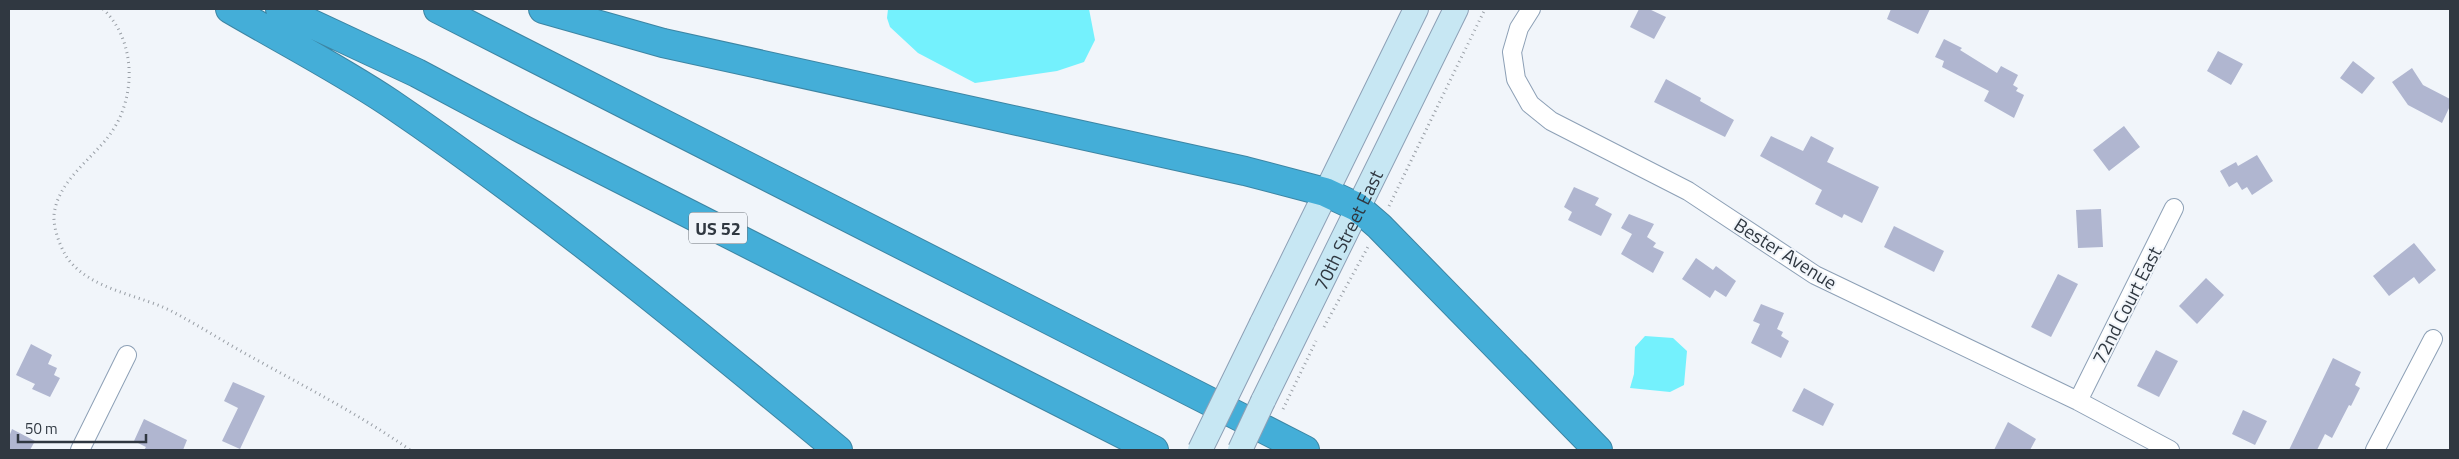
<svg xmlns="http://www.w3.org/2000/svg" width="2459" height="459" font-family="'Titillium Web',sans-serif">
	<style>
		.water { fill: #74f1fd }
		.building { fill: #b0b6d0 }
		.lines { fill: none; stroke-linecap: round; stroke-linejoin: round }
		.street-casing { stroke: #8da0b6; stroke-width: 20 }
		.secondary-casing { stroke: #8da0b6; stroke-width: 26 }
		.highway-casing { stroke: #3d85a3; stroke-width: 30 }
		.path { stroke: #999fa6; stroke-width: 3; stroke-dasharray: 1 4; stroke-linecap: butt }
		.street { stroke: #fff; stroke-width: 18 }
		.secondary { stroke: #c7e7f3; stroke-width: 24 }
		.highway { stroke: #44aed8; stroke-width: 28 }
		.secondary-bridge-casing { stroke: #8da0b6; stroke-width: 26; stroke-linecap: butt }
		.path-bridge { stroke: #999fa6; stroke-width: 3; stroke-dasharray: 1 4; stroke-linecap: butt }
		.secondary-bridge { stroke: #c7e7f3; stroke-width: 24 }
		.labels { text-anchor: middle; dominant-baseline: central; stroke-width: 4; stroke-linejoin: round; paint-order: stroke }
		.shield { fill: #f1f5fa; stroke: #6a7178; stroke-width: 1 }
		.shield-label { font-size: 18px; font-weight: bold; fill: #303841 }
		.street-label { font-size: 19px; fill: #303841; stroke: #f1f5fa }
	</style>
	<rect width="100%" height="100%" fill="#f1f5fa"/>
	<path class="water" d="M888,9H1089L1095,40L1084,62L1057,71L975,83L918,53L890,27L887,18Z
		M1645,336L1673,338L1687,351L1684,385L1670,392L1630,388L1634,374L1635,347Z"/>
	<path class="building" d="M1639,9H1649L1666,17L1654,39L1630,27Z
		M1891,9H1930L1918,34L1887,19Z
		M1944,39L1962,48L1960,50L1997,73L2001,66L2018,75L2013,85L2018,88L2016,91L2024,95L2014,118L1984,101L1989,91L1942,67L1944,61L1935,57Z
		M2218,51L2243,64L2231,85L2207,71Z
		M2353,61L2375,78L2362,94L2340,78Z
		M2412,68L2423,85L2450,99V106L2442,123L2408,105L2392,82Z
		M1666,79L1701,98L1700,101L1734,120L1725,137L1654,102Z
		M2124,126L2140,147L2109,171L2093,150Z
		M1771,136L1803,151L1811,136L1834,148L1827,162L1879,187L1862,223L1844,214L1842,218L1815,204L1822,190L1760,156Z
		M2257,155L2273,181L2252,195L2247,187L2242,190L2237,182L2229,187L2220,171L2236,162L2238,166Z
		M1574,187L1599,198L1595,205L1612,214L1601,236L1568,220L1572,212L1564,207Z
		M2101,209L2103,247L2078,248L2076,210Z
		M1629,214L1654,224L1647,237L1656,243L1653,247L1664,252L1653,273L1621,254L1632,234L1621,228Z
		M1894,226L1944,251L1934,272L1884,247Z
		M2414,243L2436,270L2419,284L2414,277L2389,296L2373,276Z
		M1696,258L1713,270L1716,266L1736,281L1726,297L1715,290L1710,298L1682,279Z
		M2058,274L2078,284L2051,337L2031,327Z
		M2206,278L2224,295L2197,324L2179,306Z
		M1761,304L1784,313L1777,329L1783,332L1781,336L1789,341L1781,358L1751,343L1760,324L1753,321Z
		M31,344L52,355L48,364L57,368L54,375L60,378L50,397L32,389L35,384L16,375Z
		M2156,350L2178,361L2159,397L2137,386Z
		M2333,358L2361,372L2355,385L2360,388L2351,406L2349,405L2332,438L2325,434L2317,450H2289Z
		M233,382L265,396L240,449L222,441L238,408L224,401Z
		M1804,388L1834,404L1823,426L1792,411Z
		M2243,410L2267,421L2255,445L2232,434Z
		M144,419L187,440L183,450H144L146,447L134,441Z
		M2008,422L2036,439L2030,450H1994Z
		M12,429L35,441L30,450H9V437Z"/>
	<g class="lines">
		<defs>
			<path id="street" d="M1531,9L1519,28L1512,52L1516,79L1530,104L1551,121L1688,191L1815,275L2078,401L2170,450
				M2078,401L2174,208
				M80,450L127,355
				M2375,450L2433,339"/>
			<g id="secondary">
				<path d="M1262,323L1416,9"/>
				<path id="s1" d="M1263,401L1456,9"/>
			</g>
			<path id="highway" d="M230,9C283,40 339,69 390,103C546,209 693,330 838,450
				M280,9L417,73L524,130L1154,450
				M438,9L1305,450
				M543,9L663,43L1245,171L1325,192L1357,207L1379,226L1598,450"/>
		</defs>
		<use href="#street" class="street-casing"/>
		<use href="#secondary" class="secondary-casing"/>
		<use href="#highway" class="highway-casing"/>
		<path class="path" d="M103,9C137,41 137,100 108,137C91,159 61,180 55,209C51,223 59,244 66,256C89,291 141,294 175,313C203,328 229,345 257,360C309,389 362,416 410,450
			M1389,206L1485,9
			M1324,327L1369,245"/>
		<use href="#street" class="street"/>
		<use href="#secondary" class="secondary"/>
		<use href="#highway" class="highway"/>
		<defs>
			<path id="secondary-bridge" d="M1200,450L1262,323
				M1240,450L1263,401"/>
		</defs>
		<use href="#secondary-bridge" class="secondary-bridge-casing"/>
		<path class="path-bridge" d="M1283,409L1316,341"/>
		<use href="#secondary-bridge" class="secondary-bridge"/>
	</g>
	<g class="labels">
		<rect class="shield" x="689" y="212.5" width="58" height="31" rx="4"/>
		<g class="shield-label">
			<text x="718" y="228">US 52</text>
		</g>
		<g class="street-label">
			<text stroke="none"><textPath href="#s1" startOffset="191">70th Street East</textPath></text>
			<text transform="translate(1786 253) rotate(32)">Bester Avenue</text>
			<text transform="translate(2126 305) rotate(-63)">72nd Court East</text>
		</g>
	</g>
	<rect width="2459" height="459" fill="none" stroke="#303841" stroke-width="20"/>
	<path d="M18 434v8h128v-8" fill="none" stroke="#303841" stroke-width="2.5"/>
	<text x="25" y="434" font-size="15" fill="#303841" stroke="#f1f5fa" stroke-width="4" paint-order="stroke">50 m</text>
</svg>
